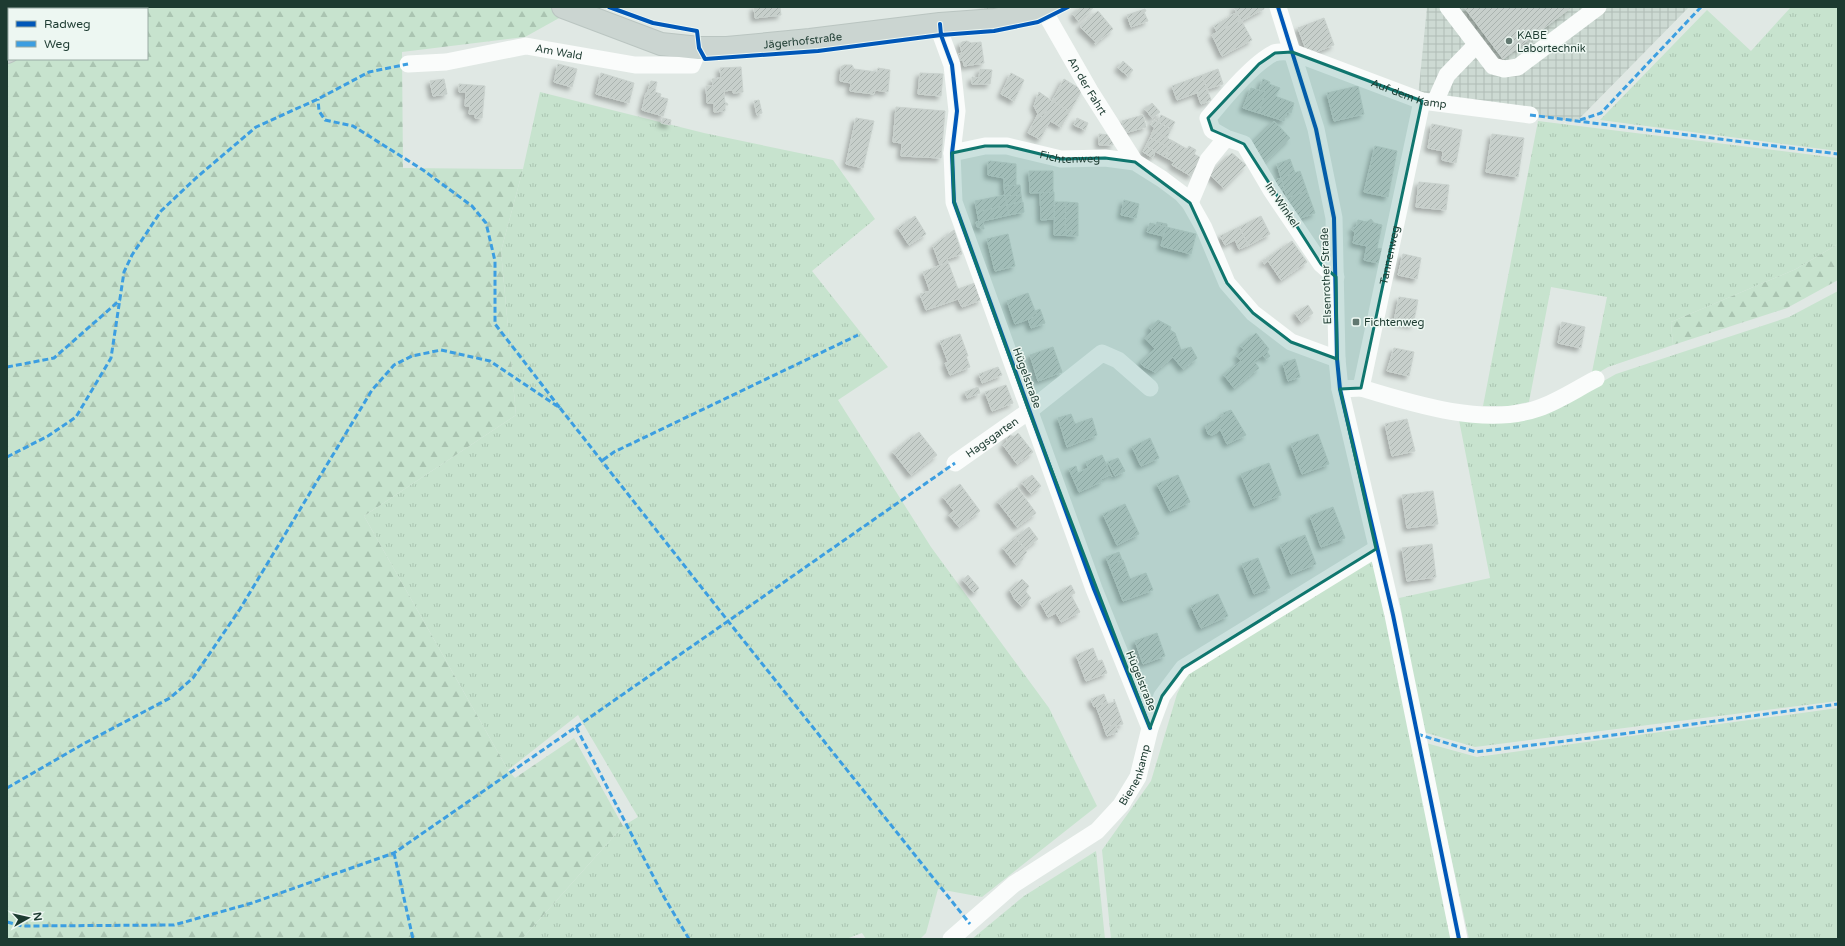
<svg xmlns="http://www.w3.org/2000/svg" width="1845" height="946" font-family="'Varela Round',sans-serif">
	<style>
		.industrial { fill: url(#industrial-grid) }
		.grass { fill: url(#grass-tufts) }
		.forest { fill: url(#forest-firs); fill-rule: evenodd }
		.park { fill: url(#park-crowns) }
		.building { fill: url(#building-hatch); stroke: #c9d1cd; filter: url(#shadow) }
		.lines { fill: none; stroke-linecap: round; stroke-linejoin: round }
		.major-casing { stroke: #bac5c1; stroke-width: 24 }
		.minor { stroke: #fafcfb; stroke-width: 17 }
		.major { stroke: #cbd5d1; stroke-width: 22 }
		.quiet { stroke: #3c9ee1; stroke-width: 3; stroke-dasharray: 6 3; stroke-linecap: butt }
		.cycleway-casing { stroke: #edf7f2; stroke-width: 6 }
		.cycleway { stroke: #0057b8; stroke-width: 4 }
		.marked { fill: #0f766e; fill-opacity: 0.2; stroke: #0f766e; stroke-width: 3; stroke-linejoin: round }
		.poi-dot { fill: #617870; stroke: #edf7f2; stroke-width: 1.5 }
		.labels { text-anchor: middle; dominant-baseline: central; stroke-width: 3; stroke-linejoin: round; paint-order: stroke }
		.poi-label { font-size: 11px; fill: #1d3b31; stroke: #edf7f2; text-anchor: start }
		.street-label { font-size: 11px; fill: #1d3b31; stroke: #edf7f2 }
	</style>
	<defs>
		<pattern id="industrial-grid" width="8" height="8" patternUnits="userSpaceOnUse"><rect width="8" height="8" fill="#cddad3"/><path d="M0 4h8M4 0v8" fill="none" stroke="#b0bcb6"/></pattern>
		<pattern id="grass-tufts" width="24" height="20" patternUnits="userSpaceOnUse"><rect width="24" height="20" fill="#c7e3ce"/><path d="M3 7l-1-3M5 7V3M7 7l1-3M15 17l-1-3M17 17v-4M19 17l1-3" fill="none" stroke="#aac4b1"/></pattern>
		<pattern id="forest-firs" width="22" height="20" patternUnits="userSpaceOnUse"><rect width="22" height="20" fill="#c7e3ce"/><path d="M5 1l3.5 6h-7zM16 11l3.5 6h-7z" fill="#aac4b1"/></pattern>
		<pattern id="park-crowns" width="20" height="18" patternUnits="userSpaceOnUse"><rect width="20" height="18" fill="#c7e3ce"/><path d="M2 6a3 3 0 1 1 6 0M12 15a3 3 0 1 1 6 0" fill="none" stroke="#aac4b1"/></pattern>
		<pattern id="building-hatch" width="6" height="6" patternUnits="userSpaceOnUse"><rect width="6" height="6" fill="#c7cfcb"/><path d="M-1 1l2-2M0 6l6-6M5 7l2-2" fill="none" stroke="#aab3af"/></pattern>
		<filter id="shadow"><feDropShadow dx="-3.5" dy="3.5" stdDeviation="2" flood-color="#0004"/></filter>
	</defs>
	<rect width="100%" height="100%" fill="#e0e8e4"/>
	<path class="industrial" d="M1427,7H1689L1576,122L1418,97Z"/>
	<path class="grass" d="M1791,7H1838V151L1600,120L1707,10L1751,51Z
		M540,92L704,133L833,160L875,219L812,271L888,367L838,400L931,547L1049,708L1097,806L982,897L938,889L926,933L920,939H866L862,933L846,939H522L623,826L638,817L578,715L508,770L364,516L516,415L501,251L523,169Z
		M1538,121L1838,158V244L1796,269L1671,322L1673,345L1608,367L1591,377L1607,297L1551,287L1529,402L1509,406H1483Z
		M1838,291V701L1475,747L1423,732L1399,598L1490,578L1459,420L1556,408L1616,374L1789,317Z
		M1375,553L1451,939H1111L1102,850L1151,781L1177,694L1188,672Z
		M1838,708V939H1469L1426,743L1477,757Z
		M1096,851L1105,939H972L1024,896Z"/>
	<path class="forest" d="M7,7H579L525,37L402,52L403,168L523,169L501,251L516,415L364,516L508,770L515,778L574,738L623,826L522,939H7ZM9,9H147V59H9Z
		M1838,244V280L1787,308L1673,345L1671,322L1796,269Z"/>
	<path class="park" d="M7,7H70L65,9H9V28L7,29Z"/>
	<path class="building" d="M754,7H780L781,15L755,18Z
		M982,7H996L993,13Z
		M1081,7H1094L1078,21L1073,14Z
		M1234,7H1264V9L1241,21Z
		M1464,7H1572L1503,59Z
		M1145,9L1146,11L1144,12L1148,21L1131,27L1127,15Z
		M1098,11L1113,29L1095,44L1096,42L1081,28V25Z
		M1237,12L1241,20L1217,32L1214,26Z
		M1324,18L1334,45L1308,55L1298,28Z
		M1241,20L1252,40L1222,56L1212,35Z
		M967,41L971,43L981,42L984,63L964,66L963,60H959L958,54L962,53L960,45L962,42Z
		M1123,61L1133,70L1128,76L1118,68Z
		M558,64L577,69L572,87L554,82Z
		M844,65H852L854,69L877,72L878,68L890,70L888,92L875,90L874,94L850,91L851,83L840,81L841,67Z
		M741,67L743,92L733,93V90L724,91L725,103H727L728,105H725V111L714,112V103H707L706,86H713L712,79L721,78L720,68Z
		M980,69L992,70L990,84H972V77L979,78Z
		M1218,69L1223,84L1207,89L1202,75Z
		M601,73L634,83L629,103L596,94Z
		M920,73L943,74L941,96L918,94Z
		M1011,73L1024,80L1014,101L1001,94Z
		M1202,75L1207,89L1177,100L1172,86Z
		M444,79L447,94L433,96L430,81Z
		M1064,79L1082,90L1070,111L1052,101Z
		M1263,79L1270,82L1269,84L1280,88L1275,96L1294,103L1291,113L1287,112L1284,121L1259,113L1265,92L1259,90Z
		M651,81L657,82L654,95L647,94Z
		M459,84L485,86L482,118H475V114H469L470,106H465L466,92H459Z
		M1358,86L1364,114L1334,121L1327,93Z
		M1251,88L1265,92L1259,113L1243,108Z
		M1207,89L1211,100L1201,104L1197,93Z
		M655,92L661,94L660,97L668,99L663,116L642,110L646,93L654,95Z
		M1039,92L1052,101L1043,117L1038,114L1034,106Z
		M759,100L762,113L757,115L754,101Z
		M1052,101L1070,111L1061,127L1050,121L1040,139L1028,133L1038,114L1043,117Z
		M1152,103L1160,112L1152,118L1145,109Z
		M896,107L945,111L941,158L901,156L902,143L893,142Z
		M1143,115L1146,127L1125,133L1122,121Z
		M1161,115L1175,122L1171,129L1158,122Z
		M663,118L671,120L670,125L661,123Z
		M856,118L874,121L863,168L846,164Z
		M1077,118L1088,123L1085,130L1074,125Z
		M1154,120L1158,122L1155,128L1151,125Z
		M1274,121L1290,138L1263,164L1249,146Z
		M1158,122L1171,129L1167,138L1153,131Z
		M1432,124L1462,130L1456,163L1442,160L1443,151L1428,148Z
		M1153,131L1173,141L1169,148L1150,138Z
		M1099,134L1113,135V145H1099Z
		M1492,134L1524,138L1518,177L1486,172Z
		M1150,138L1169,148L1165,157L1146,146Z
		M1173,141L1187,149L1189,146L1196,150L1194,154L1201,158L1191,176L1172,165L1174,162L1165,157Z
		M1146,146L1155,151L1153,158L1143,152Z
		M1375,146L1397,151L1388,197L1364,192Z
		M1232,153L1246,165L1224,188L1210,175Z
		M1290,159L1295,173L1281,178L1277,164Z
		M990,161L1016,164V185L1004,186V178L988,175V162Z
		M1029,171H1053V192L1030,193Z
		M1300,171L1307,191L1287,198L1281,178Z
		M1281,178L1285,190L1279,192L1275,180Z
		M1419,182L1449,185L1446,210L1416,207Z
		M1020,185L1021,195L1005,196L1004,186Z
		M1307,191L1315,213L1295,220L1287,198Z
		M1054,192V219L1041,220L1040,193Z
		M1005,195L1007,205L977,212L975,201Z
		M1021,195L1022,201L1007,205L1005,196Z
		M1124,200L1139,204L1136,218L1121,215Z
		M1023,202L1024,212L1009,215L1007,205Z
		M1055,202H1066L1065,230L1078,231V236L1054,235Z
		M1066,202L1078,203V231L1065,230Z
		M1007,205L1009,215L983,221L984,229H981V227H977L976,222H979L977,212Z
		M915,216L926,234L909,245L898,228Z
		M1261,216L1270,234L1249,245L1239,227Z
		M1371,219L1374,223L1382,225L1377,248L1382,249L1378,263L1364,260L1367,246L1353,243L1355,233L1352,229L1357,226L1358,220L1367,222Z
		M1157,222L1167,224V227L1156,225Z
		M1150,223L1166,227L1163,236L1147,232Z
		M1166,227L1196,234L1191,254L1161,246Z
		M1239,227L1249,245L1239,249L1235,240L1225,245L1220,236Z
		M954,230L962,254L947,259L948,262L940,265L933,246Z
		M1008,234L1015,266L995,271L987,239Z
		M1292,241L1307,262L1281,280L1268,261L1264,264L1263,261Z
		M1403,254L1421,258L1417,279L1398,275Z
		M948,262L958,289L975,283L981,300L962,307L958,299L926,310L920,294L930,291L923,272Z
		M1028,293L1037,316L1015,324L1007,301Z
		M1399,297L1418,300L1413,325L1394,321Z
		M1308,305L1313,313L1301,322L1295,313Z
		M1040,309L1045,323L1031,328L1028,319L1037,316L1035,311Z
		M1158,320L1171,327L1170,330L1175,333L1181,350L1191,347L1197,358L1183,369L1173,357L1155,372L1143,366L1140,363L1155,349L1145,338L1152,331L1149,328Z
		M1562,322L1585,327L1581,348L1558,343Z
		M1256,333L1269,349L1267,352L1270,356L1266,359L1263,355L1254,361L1259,368L1234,388L1224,375L1241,361L1237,356L1244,350L1241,346Z
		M960,334L968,356H966L970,367L950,375L945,363L948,362L940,341Z
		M1053,347L1062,372L1038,381L1030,355Z
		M1394,348L1414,352L1409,376L1387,371Z
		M1295,359L1300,377L1288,381L1283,363Z
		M998,367L1002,375L982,383L979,374Z
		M1006,385L1013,403L992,411L985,392Z
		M978,387L980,393L967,398L965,392Z
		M1231,410L1246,435L1227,444L1220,429L1218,432L1212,435L1208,434L1206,428L1207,424L1213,421L1215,422V420L1224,415L1223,413Z
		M1071,414L1075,424L1092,418L1097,435L1067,447L1058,418Z
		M1407,419L1415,451L1392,456L1385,424Z
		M919,432L937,455L911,475L893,452Z
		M1018,433L1033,452L1017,464L1003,445L1007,442V438L1010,435L1014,437Z
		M1318,434L1329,464L1302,474L1291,444Z
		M1150,438L1159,458L1141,466L1132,447Z
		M1102,455L1112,477L1111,474L1101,479L1103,481L1079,492L1069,469L1076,466L1078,473L1088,468L1086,462Z
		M1118,458L1125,471L1115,476L1108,462Z
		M1269,463L1281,495L1254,506L1241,474Z
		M1032,475L1041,486L1031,494L1022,483Z
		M1178,475L1190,502L1170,511L1157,484Z
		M960,484L980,511L959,527L949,515L954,511L943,497Z
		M1017,487L1036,513L1017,527L998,502Z
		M1433,491L1438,524L1407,528L1402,495Z
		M1125,504L1139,534L1117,545L1103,514Z
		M1333,507L1345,538L1321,547L1310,516Z
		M1029,527L1038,539L1025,549L1016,537Z
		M1305,535L1316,564L1291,574L1280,545Z
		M1016,538L1027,552L1022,557L1023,559L1016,565L1003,548Z
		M1432,544L1436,577L1407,581L1402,548Z
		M1119,552L1122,560L1109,565L1106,557Z
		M1258,558L1270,588L1254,594L1242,564Z
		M1123,560L1130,579L1146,573L1153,590L1123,601L1109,565Z
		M968,575L979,588L974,593L963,580Z
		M1022,579L1029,586L1025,591L1031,598L1022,607L1015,600L1010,590Z
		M1071,585L1075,593L1071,595L1080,612L1061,622L1056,613L1048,617L1040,602Z
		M1218,594L1228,616L1201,628L1191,606Z
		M1157,633L1165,656L1143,664L1135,641Z
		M1093,648L1098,661L1102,660L1107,673L1086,681L1076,655Z
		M1104,694L1107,702L1094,707L1091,699Z
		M1114,699L1123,724L1116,726L1115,724L1104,728L1105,730L1096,706L1107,702L1108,704L1114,702Z
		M1115,724L1118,732L1107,736L1104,728Z"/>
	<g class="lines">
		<defs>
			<g id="major">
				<path id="s8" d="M563,7L661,44L699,48H727L810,40L940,24L995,20L1043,9L1047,7"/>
				<path d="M129,9L135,7"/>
				<path d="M7,52L9,51"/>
			</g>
		</defs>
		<use href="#major" class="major-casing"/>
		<g class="minor">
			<path d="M1278,7L1316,129L1334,218L1337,359L1340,389L1393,615L1459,939"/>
			<path d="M1448,7L1493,66L1504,69L1518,67L1598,7"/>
			<path id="s1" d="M1043,9L1090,91L1135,162"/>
			<path d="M940,24L941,35L952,65L957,111L952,153L954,202L1094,589L1150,728"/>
			<path id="s2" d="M408,64L446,62L526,46L635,65H692L699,48"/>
			<path d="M1435,102L1447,75L1476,45"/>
			<path id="s3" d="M952,153L985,146H1007L1061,159L1105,158L1135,162L1162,179L1182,194L1190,203L1204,228L1227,283L1253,313L1291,342L1337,359"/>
			<path d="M1190,203L1208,160L1226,138"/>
			<path id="s4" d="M1336,277L1321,264L1271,190L1244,144L1226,138L1212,130L1208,118C1224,99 1252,64 1274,53C1279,51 1287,52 1292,52L1422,101L1530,115"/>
			<path d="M1361,388C1413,404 1486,427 1539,408C1559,401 1578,388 1596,379"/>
			<path id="s5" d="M1340,389L1361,388L1422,101"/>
			<path id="s6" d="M955,463L1029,411L1102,353L1118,360L1150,388"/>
			<path id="s7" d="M951,939L1014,884L1097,831L1121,805L1138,777L1150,728L1162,696L1183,668L1376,549"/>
		</g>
		<use href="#major" class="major"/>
		<path class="quiet" d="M68,9L74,7
			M7,31L9,30
			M1530,115L1838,154
			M1580,120L1601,113L1701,7
			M7,367L54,358L120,300
			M560,408L728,621L970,924
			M7,457L48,436L76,417L111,358L124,272L132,255L161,211L196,178L256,127L318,99L369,72L408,64
			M603,460L614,452L858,335
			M576,727L955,463
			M1417,734L1476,752L1622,734L1838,704
			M7,788L85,743L170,698L193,678L240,609L372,390L394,365L412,356L441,350L490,361L560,408L495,324V261L486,223L472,206L423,170L353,126L325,120L319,111L318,99
			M394,853L413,939
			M7,922L22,926L174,925L252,903L394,853L576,727L664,897L689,939"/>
		<defs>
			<path id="cycleway" d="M609,7L653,23L697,31L699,48L705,59L818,51L941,35L994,31L1038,22L1068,7
				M1278,7L1316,129L1334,218L1337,359L1340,389L1393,615L1459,939
				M940,24L941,35L952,65L957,111L952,153L954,202L1094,589L1150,728"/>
		</defs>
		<use href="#cycleway" class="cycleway-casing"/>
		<use href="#cycleway" class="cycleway"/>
	</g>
	<path class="marked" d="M1292,52L1422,101L1361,388L1340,389L1376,549L1183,668L1162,696L1150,728L1029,411L954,202L952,153L985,146H1007L1061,159L1105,158L1135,162L1190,203L1227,283L1253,313L1291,342L1337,359L1336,277L1321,264L1244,144L1212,130L1208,118L1259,64L1275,53Z"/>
	<g class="poi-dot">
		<circle cx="1509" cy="41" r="4"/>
		<rect x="1352" y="318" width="8" height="8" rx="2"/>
	</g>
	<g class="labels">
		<g class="poi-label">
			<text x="1517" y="35">KABE<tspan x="1517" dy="13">Labortechnik</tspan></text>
			<text x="1364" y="322">Fichtenweg</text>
		</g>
		<g class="street-label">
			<text stroke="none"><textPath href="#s8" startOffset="247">Jägerhofstraße</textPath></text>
			<text stroke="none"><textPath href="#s2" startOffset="153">Am Wald</textPath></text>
			<text stroke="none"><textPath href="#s1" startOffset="89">An der Fahrt</textPath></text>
			<text stroke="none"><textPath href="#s4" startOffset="446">Auf dem Kamp</textPath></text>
			<text stroke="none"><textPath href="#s3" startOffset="120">Fichtenweg</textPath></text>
			<text transform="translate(1282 205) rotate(56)">Im Winkel</text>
			<text stroke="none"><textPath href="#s5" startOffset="157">Tannenweg</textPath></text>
			<text transform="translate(1326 276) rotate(-92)">Elsenrother Straße</text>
			<text transform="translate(1027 378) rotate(70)">Hügelstraße</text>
			<text stroke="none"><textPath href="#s6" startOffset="45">Hagsgarten</textPath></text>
			<text transform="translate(1141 681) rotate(68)">Hügelstraße</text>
			<text stroke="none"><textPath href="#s7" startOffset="251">Bienenkamp</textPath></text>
		</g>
	</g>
	<rect width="1845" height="946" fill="none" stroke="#1d3b31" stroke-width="16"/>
	<rect x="8" y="8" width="140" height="52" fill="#edf7f2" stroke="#9aaca5"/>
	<rect x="16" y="21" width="20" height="6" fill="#0057b8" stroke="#9aaca5"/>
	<text x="44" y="28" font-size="12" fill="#1d3b31">Radweg</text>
	<rect x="16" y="41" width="20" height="6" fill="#3c9ee1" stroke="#9aaca5"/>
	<text x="44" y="48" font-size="12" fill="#1d3b31">Weg</text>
	<g transform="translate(28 918) rotate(82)" stroke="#edf7f2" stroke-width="3" paint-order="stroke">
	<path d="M0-3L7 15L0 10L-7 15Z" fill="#1d3b31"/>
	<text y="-6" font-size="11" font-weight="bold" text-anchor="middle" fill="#1d3b31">N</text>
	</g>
</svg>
